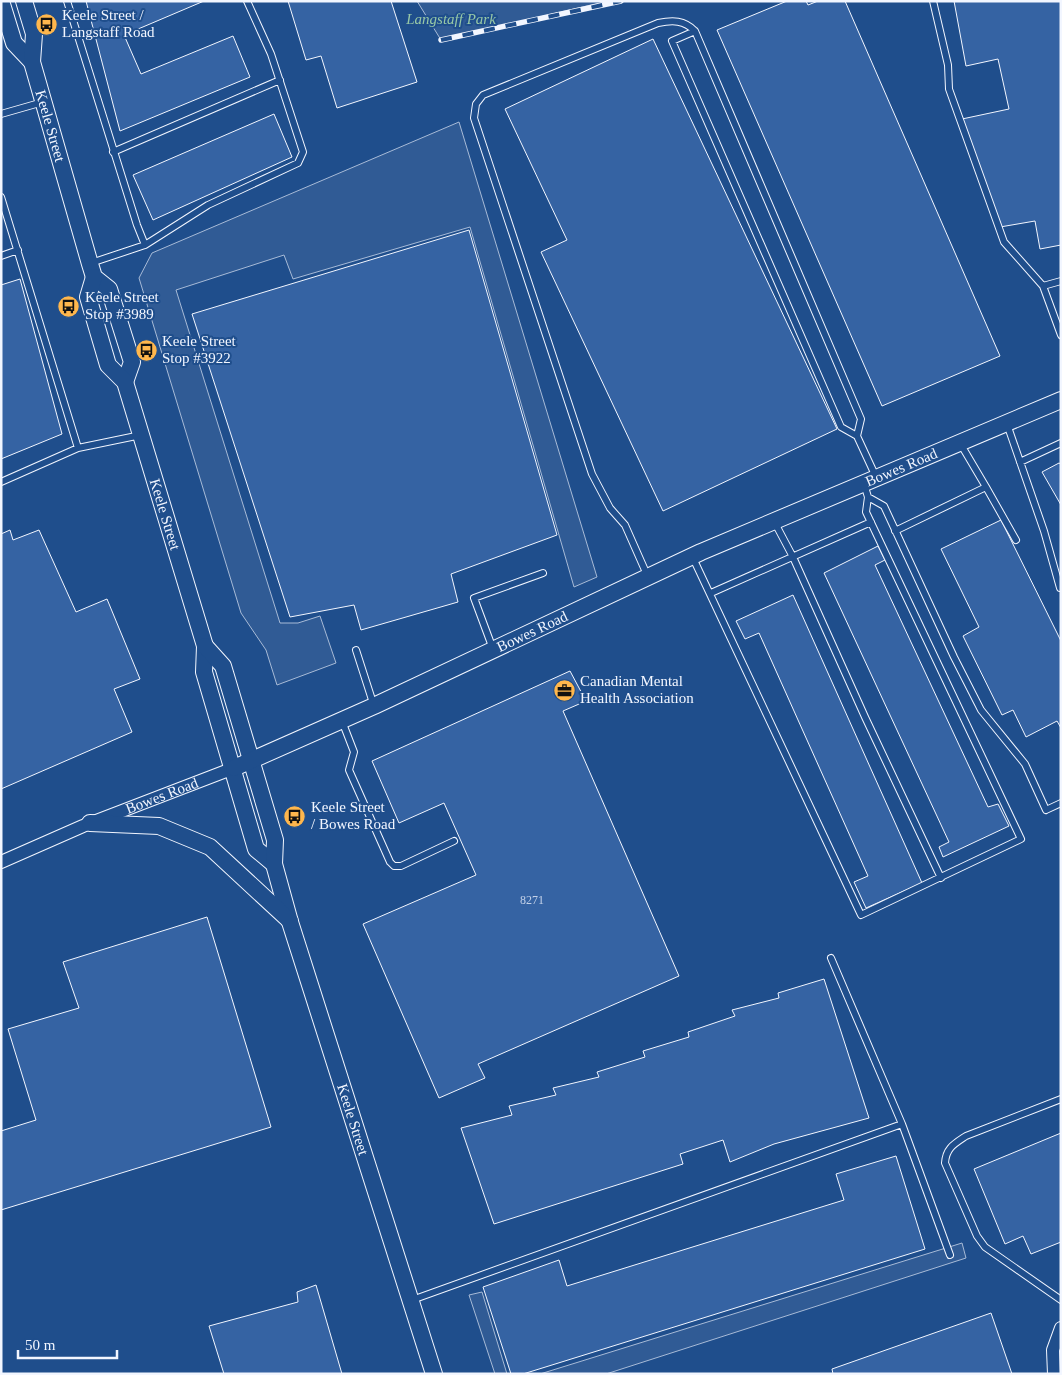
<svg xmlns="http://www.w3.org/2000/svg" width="1062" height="1375" font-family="Georgia,serif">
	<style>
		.built { fill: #305b95; stroke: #a8bbd7 }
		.building { fill: #3563a3; stroke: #f2f6ff }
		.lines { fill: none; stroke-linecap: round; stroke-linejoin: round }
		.lane-casing { stroke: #f2f6ff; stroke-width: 8 }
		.street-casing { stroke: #f2f6ff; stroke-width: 14 }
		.secondary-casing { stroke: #f2f6ff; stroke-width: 18 }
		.lane { stroke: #1f4e8c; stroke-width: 6 }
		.street { stroke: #1f4e8c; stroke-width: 12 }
		.secondary { stroke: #1f4e8c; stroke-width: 16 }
		.rail-casing { stroke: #f2f6ff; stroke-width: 5.5 }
		.rail { stroke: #1f4e8c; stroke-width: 4; stroke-dasharray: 11; stroke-linecap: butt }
		.labels { text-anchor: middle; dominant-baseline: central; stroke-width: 4; stroke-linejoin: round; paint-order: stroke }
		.number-label { font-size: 12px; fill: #c3d1e8 }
		.poi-label { font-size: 15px; fill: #f2f6ff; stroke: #1f4e8c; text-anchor: start }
		.park-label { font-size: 15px; font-style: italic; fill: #97c8a6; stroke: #1f4e8c }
		.street-label { font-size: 15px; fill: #f2f6ff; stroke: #1f4e8c }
	</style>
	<rect width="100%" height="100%" fill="#1f4e8c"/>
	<path class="built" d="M417,1H608L441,40Z
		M459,122L597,577L574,587L470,227L293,279L284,255L176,290L280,623H298L320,616L336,663L277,685L266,650L241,613L139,278L152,253Z
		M962,1243L966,1258L606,1374H540Z
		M482,1292L507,1374H495L469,1295Z"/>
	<path class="building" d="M86,1H204L124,35L141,74L233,36L250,77L120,131Z
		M288,1H391L417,82L337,108L321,56L306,60Z
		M787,1H806L808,5L818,1H845L1000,356L882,406L717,30Z
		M954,1H1061V245L1040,249L1035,221L1000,227L962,119L1009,109L998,59L966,66Z
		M653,39L837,429L663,511L541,252L567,240L505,109Z
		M274,114L292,157L153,220L133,175Z
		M469,230L557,535L451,574L458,602L361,630L354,605L290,617L192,314Z
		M20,279L62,434L1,459V285Z
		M1059,463L1061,464V505L1042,472Z
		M1001,520L1061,641V728L1057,721L1026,737L1013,710L1002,715L963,636L979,627L941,549Z
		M10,530L13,540L39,530L76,612L107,599L140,679L114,689L132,732L1,789V534Z
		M878,546L885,560L875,565L988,807L998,804L1009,826L943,857L939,847L949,842L824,573Z
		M793,595L922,883L866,908L854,882L868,876L759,633L745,639L736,621Z
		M570,671L586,701L563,711L679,976L478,1064L485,1078L439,1098L363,924L476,875L444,803L399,823L372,761Z
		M207,917L271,1127L1,1210V1131L36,1120L8,1029L79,1008L63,962Z
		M824,979L869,1118L774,1144L730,1162L723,1140L680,1154L683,1164L494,1224L461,1128L512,1115L509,1106L556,1095L553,1088L599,1077L597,1072L645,1057L643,1051L689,1037L688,1032L735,1016L732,1010L779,998L778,993Z
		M1061,1133V1242L1031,1254L1023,1236L1005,1244L974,1169Z
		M896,1156L925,1249L523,1374H511L483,1287L559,1260L567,1286L844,1200L836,1174Z
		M316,1285L342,1374H224L209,1326L298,1302L297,1292Z
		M991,1313L1012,1374H833L832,1369Z"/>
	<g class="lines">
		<defs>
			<path id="lane" d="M67,1L137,225L145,245L91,263
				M933,1L948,65L949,89L1004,242L1043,286
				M695,31L672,41L841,427L857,436L876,477
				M1,114L43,102
				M113,152L280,80
				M1,197L78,448
				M145,245L208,205L298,163L303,152L271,54L247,1
				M1,256L18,250
				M1061,281L1043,286L1061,335
				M1007,424L1044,531L1060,588
				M1020,462L1061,443
				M1,482L78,448L141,435
				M986,487L1016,540
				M868,497L884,506L954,657L981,710L1025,764L1046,810L1061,803
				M775,523L793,557L865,717L941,878
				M895,531L986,487L960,443
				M693,558L861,915L1021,839L866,512L868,497L864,484
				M648,577L625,525L610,508L592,474L474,118L476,104L483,95L658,23C673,20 684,20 695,31L861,419L857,436
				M711,593L871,522
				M493,649L474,598L543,573
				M356,650L374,706
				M342,721L354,752L349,770L390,862L394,866H401L454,841
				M1061,1099L966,1136C954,1144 946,1148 945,1163L977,1236L985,1247L1061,1300
				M902,1124L950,1255
				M412,1300L902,1124L831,958"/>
			<g id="street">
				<path id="s1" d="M1,862L83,826L234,768"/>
				<path d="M1054,1374L1053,1350L1061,1328"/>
			</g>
			<g id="secondary">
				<path d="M1,1L14,43L32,62"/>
				<path id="s2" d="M24,1L34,34L32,62L90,264L94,277L109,289L132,362L125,382"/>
				<path id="s3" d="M94,277L88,297L108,365L125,382L205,646L204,672L256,849L274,864"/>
				<path id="s4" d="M205,646L223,666L275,840L274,864L290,922L434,1374"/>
				<path id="s5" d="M234,768L374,706L701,552L1061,400"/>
				<path d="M90,823L159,826L210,847L290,921"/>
			</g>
		</defs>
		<use href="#lane" class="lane-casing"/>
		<use href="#street" class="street-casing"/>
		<use href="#secondary" class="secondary-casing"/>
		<use href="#lane" class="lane"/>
		<use href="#street" class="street"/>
		<use href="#secondary" class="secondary"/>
		<defs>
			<path id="rail" d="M441,40L621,1"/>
		</defs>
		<use href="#rail" class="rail-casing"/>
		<use href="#rail" class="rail"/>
	</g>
	<defs>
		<symbol id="bus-disc" viewBox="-11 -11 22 22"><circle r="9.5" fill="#ffb74d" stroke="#1f4e8c"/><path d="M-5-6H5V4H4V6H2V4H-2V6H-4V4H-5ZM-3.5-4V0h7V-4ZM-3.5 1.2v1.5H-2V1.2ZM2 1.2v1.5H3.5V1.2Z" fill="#111"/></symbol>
		<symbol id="office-disc" viewBox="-11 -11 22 22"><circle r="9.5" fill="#ffb74d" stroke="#1f4e8c"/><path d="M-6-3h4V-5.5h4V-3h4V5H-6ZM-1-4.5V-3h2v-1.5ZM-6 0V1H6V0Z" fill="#111"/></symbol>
	</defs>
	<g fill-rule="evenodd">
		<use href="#bus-disc" x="34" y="12" width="25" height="25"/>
		<use href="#bus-disc" x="56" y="294" width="25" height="25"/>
		<use href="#bus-disc" x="134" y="338" width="25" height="25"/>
		<use href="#office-disc" x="552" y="678" width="25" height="25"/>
		<use href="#bus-disc" x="282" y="804" width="25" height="25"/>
	</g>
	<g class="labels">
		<g class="number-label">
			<text x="532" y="900">8271</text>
		</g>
		<g class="poi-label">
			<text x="62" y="15">Keele Street /<tspan x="62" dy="17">Langstaff Road</tspan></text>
			<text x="85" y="297">Keele Street<tspan x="85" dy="17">Stop #3989</tspan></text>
			<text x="162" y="341">Keele Street<tspan x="162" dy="17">Stop #3922</tspan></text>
			<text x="580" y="681">Canadian Mental<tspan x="580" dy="17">Health Association</tspan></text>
			<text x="311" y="807">Keele Street<tspan x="311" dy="17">/ Bowes Road</tspan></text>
		</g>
		<g class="park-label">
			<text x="451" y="19">Langstaff Park</text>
		</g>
		<g class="street-label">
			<text stroke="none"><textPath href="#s2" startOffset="129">Keele Street</textPath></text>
			<text stroke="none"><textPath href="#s5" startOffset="732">Bowes Road</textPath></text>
			<text stroke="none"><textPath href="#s3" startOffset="254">Keele Street</textPath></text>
			<text stroke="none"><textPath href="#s5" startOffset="328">Bowes Road</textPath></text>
			<text stroke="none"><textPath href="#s1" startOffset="174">Bowes Road</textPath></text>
			<text stroke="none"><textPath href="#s4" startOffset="500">Keele Street</textPath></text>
		</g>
	</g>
	<rect width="1062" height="1375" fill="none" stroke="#f2f6ff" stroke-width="5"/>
	<path d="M18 1350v8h99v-8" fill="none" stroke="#f2f6ff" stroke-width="2.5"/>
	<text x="25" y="1350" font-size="15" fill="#f2f6ff" stroke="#1f4e8c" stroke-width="4" paint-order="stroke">50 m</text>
</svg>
